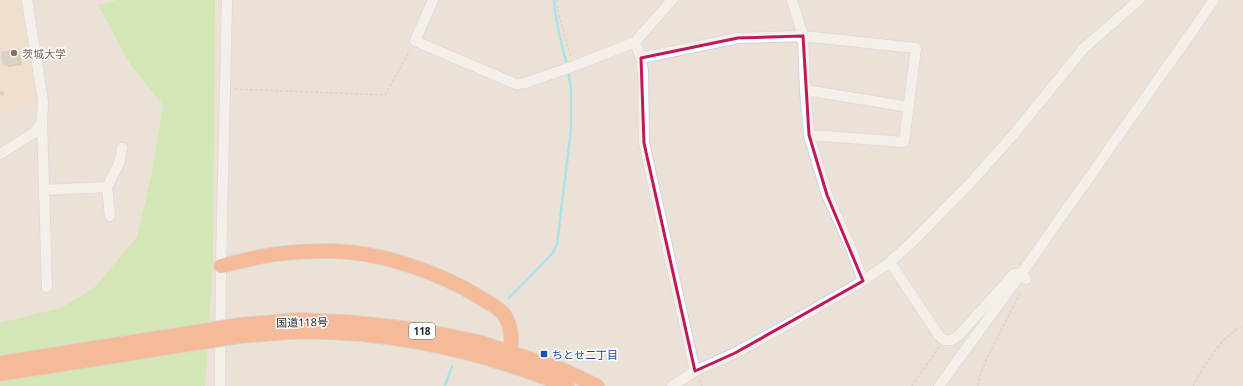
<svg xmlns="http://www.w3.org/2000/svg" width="1243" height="386" font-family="'Noto Sans','Noto Sans JP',sans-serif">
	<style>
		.education { fill: #f1dec4 }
		.green { fill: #b4ea8c }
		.shadow { fill: #0003 }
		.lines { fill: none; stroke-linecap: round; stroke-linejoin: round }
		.stream { stroke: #5cdffc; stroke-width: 2.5 }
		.building { fill: #c3bdb4; stroke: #c7bdb1 }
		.minor-casing { stroke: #ccd2e3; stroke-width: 12 }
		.highway-casing { stroke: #c3c3c3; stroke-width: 16 }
		.path { stroke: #c3c3c3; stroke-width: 1.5; stroke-dasharray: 3 2; stroke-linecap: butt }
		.minor { stroke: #fff; stroke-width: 10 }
		.highway { stroke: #ff8c4f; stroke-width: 14 }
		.highway-bridge-casing { stroke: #c3c3c3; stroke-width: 16; stroke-linecap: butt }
		.highway-bridge { stroke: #ff8c4f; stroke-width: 14 }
		.marked { fill: none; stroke: #c2185b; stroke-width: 3; stroke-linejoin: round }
		.education-dot { fill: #8d6e63; stroke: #fff; stroke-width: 1.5 }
		.transit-dot { fill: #1a4fb4; stroke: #fff; stroke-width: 1.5 }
		.labels { text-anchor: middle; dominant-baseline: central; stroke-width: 3; stroke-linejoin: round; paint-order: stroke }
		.shield { fill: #fff; stroke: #686868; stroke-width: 1 }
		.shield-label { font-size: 10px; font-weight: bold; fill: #282828 }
		.education-label { font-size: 11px; fill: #785e54; stroke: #fff; text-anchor: start }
		.street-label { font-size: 11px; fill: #282828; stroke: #fff }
		.transit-label { font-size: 11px; fill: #164399; stroke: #fff; text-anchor: start }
	</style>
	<rect width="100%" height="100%" fill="#ece1d7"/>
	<path class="education" d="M0,0H21L37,105L0,110Z"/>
	<path class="green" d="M117,0H215L213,261L205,386H0V323L60,308L80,297L95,287L137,237L152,172L163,105L130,64L98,5Z"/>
	<path class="shadow" d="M15,51L20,54L22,65L9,67L4,64L2,53Z
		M0,91L4,92V95H0Z"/>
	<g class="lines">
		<path class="stream" d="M554,0C555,23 562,44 567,66
			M509,298L552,254L555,249L557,244L571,130V88L568,71
			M445,386L452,366"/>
	</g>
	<path class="building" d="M15,50L17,63L3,65L1,52Z"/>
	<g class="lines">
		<defs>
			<path id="minor" d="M433,0L415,41L516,84L525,83L574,66L635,42L672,0
				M792,0L803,36L805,90L809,135L827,195L850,246L863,281
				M635,42L641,58L643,72L644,143L695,371
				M641,58L738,38L803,36L916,48L904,142L809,135
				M805,90L909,107
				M42,121L47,287
				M0,154L34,133L42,121L43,101L27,0
				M107,187L110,216
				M44,190L107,187L120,161L122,148
				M890,262L938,334L944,340H952L959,335L1014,274H1021L1026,279
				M220,386L221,266L227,0
				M672,386L695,371L735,353L781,328L863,281L890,262L914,240L973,180L1013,135L1084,48L1139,0
				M939,386L1021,274L1214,0"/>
			<path id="highway" d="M221,266C233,263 246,260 259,257C282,252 308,251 332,251C381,252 439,272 481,298C489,303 500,308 505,316C514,331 512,349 506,363
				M240,325L297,320L347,322L420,330L479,342L563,370L597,386
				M240,336C257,335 275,333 292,332C372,330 455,345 530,372C543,377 555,381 567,386"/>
		</defs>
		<use href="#minor" class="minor-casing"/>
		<use href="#highway" class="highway-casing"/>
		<path class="path" d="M557,0L558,12L571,58
			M235,89L385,95L410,50
			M699,380L702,386
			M912,386L939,347
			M978,386V382L986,360L1020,293
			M1193,386C1204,366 1221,336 1243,326"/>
		<use href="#minor" class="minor"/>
		<use href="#highway" class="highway"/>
		<defs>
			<path id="highway-bridge" d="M0,363L240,325
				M0,374L240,336"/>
		</defs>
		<use href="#highway-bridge" class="highway-bridge-casing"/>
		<use href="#highway-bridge" class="highway-bridge"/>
	</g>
	<path d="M0 0H1243V386H0ZM803,36L809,135L827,195L863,281L735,353L695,371L644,143L641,58L738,38Z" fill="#ece1d7" fill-opacity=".55" fill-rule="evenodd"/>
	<path class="marked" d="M803,36L809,135L827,195L863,281L735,353L695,371L644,143L641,58L738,38Z"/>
	<circle class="education-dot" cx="14" cy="53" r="4"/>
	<rect class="transit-dot" x="540" y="350" width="8" height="8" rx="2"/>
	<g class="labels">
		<rect class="shield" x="409" y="323" width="26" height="16" rx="3"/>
		<g class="shield-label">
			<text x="422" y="331">118</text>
		</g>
		<g class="education-label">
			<text x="22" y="53">茨城大学</text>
		</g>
		<g class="street-label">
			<text transform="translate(302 322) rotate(-1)">国道118号</text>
		</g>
		<g class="transit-label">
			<text x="552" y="354">ちとせ二丁目</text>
		</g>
	</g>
</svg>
